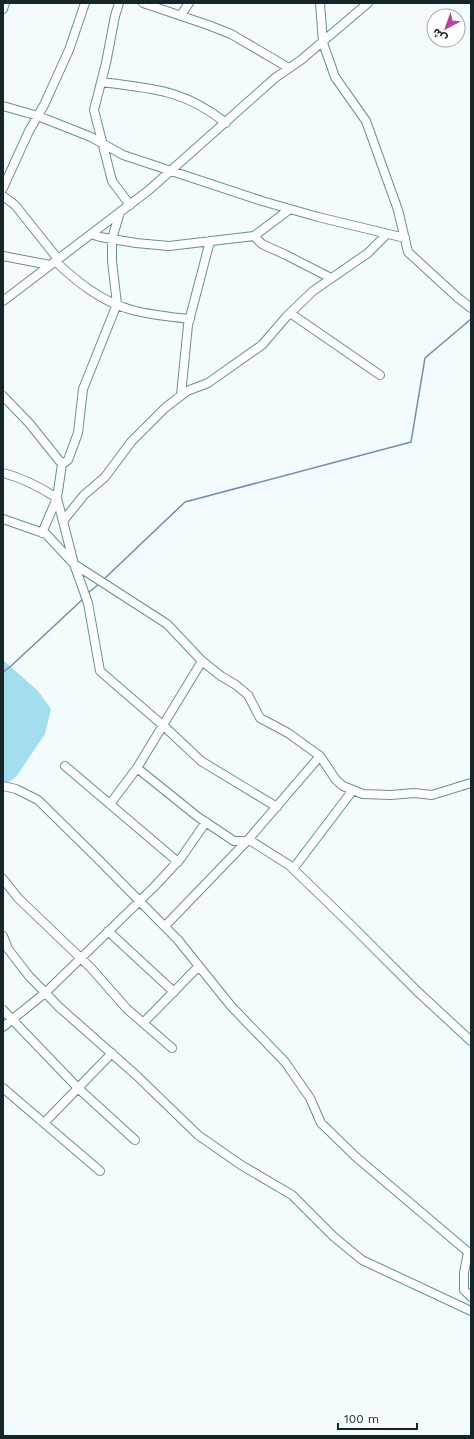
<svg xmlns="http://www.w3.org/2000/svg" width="474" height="1439" font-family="'Work Sans','Noto Sans Arabic',sans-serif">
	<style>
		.green { fill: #a3deee }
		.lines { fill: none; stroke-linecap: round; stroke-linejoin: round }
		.stream { stroke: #718ab6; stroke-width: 1.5 }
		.minor-casing { stroke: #678f9a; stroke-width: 10 }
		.minor { stroke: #fff; stroke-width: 8 }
	</style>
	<rect width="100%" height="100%" fill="#f3fbfd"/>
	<path class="green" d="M3,660L38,691L51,709L45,734L16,777L3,786Z"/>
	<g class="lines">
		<path class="stream" d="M103,580L185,502L411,442L425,358L471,319
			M88,593L99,584
			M3,672L11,666L83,599"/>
		<defs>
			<path id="minor" d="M119,3L115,16L106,63L94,110L112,181L130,205
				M143,3L208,25L231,34L289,68
				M320,3L323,43L335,77L366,121L398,210L408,252L457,297L471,308
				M3,9L5,3
				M181,15L189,3
				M102,82C153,89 183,89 226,123
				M3,106L38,116L91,137L123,155L262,201L318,217L405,238
				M3,188L29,131L44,105L69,50L85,3
				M3,196L15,205L58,259
				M91,234L100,237L136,243L169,246L254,236L290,209
				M254,236L262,244L286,255L331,278
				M3,256L50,265
				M55,261C77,282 102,302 132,310C151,315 170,317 190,319
				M3,301L149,190L275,78L301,60L368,3
				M290,313L380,375
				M181,395L188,325L210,241
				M3,396L29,423L62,464L57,498L42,533
				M62,464L68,460L78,433L83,389L117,304L112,261V239L120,212
				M3,473C23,478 40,487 57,498L74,564L88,603L100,671L166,728L201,761L277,807
				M3,519L46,534L74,564L167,624L202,661L221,676L236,685L248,695L260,718L288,733L320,756L336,780L343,786L363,794L391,795L414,793L432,795L471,783
				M63,521L84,495L105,477L131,442L165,408L187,391L208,383L262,345L287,316L313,291L368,253L387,234
				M65,766L178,862
				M137,768L198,817L234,841H251L289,865L348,922L418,992L471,1041
				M3,786L16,789L38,800L96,857L178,940L231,1006L285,1062L310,1098L321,1123L356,1157L468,1252L464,1273V1290L471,1297
				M110,804L137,768L202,661
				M293,869L353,790
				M3,879L18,898L91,968L127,1009L172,1048
				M165,926L247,841L320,756
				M108,931L174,992
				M3,936L8,949L29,976L59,1007L136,1075L198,1135L241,1165L292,1195L334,1237L362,1260L471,1311
				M3,1010L79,1089L135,1140
				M143,1023L199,966
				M3,1027L45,993L154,887L181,858L206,822
				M3,1088L100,1171
				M44,1123L112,1053"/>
		</defs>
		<use href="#minor" class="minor-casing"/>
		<use href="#minor" class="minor"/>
	</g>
	<rect width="474" height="1439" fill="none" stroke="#152529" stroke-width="8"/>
	<g transform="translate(446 28) rotate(221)"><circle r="19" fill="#ffffff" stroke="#a1a8a9"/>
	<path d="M0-3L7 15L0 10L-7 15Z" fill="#b6439c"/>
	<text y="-6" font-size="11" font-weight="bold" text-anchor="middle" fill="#152529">ش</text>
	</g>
	<path d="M338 1423v6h79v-6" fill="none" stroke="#152529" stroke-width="2"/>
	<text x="344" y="1423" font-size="12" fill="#152529" stroke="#ffffff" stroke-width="3" paint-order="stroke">100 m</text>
</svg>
